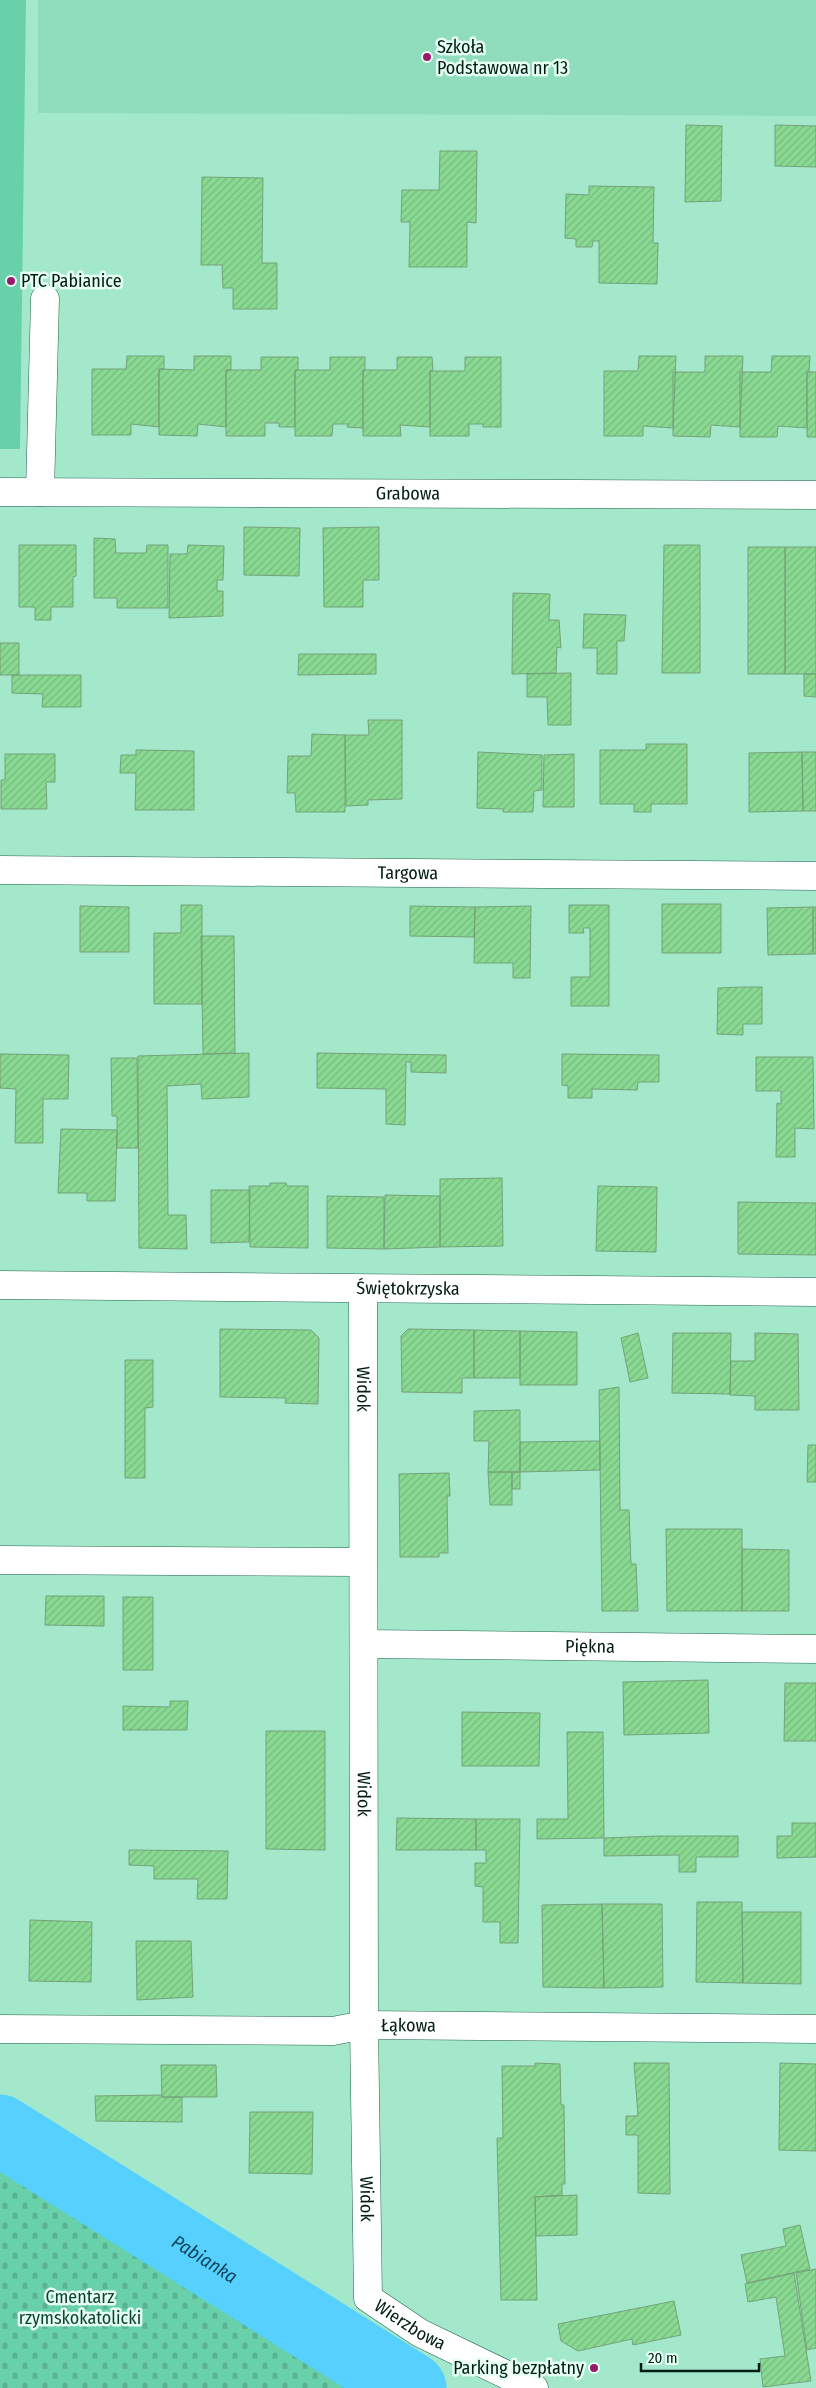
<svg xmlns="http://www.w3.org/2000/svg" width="816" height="2388" font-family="'Fira Sans Condensed',sans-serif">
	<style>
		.built { fill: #90ddbe }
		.cemetery { fill: url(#cemetery-stones) }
		.garden { fill: #68d1aa }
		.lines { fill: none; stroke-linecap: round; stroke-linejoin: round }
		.river { stroke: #55d0ff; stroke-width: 71 }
		.building { fill: url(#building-hatch); stroke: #74a279 }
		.minor-casing { stroke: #21654e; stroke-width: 29 }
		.minor { stroke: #fff; stroke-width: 28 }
		.poi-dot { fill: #9a186d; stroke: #e5fff3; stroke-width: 2 }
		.labels { text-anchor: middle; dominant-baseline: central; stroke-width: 5; stroke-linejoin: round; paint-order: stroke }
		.poi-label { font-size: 18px; fill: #021d14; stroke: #e5fff3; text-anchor: start }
		.street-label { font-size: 18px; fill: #021d14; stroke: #e5fff3 }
		.park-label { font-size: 18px; fill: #0e4332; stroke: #e5fff3 }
		.water-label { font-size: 19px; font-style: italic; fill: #0f4458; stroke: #e5fff3 }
	</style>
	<defs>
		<pattern id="cemetery-stones" width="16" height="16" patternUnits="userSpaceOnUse" patternTransform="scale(1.25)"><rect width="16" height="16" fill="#68d1aa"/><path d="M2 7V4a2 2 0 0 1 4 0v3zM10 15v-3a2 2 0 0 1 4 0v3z" fill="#59b391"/></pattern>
		<pattern id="building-hatch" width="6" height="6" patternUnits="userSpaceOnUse" patternTransform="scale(1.25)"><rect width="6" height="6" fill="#89d992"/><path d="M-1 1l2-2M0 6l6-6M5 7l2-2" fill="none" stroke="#75ba7d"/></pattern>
	</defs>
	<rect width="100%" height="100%" fill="#a4e8cc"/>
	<path class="built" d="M38,0H816V116L38,113Z"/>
	<path class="cemetery" d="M0,2162L364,2388H0Z"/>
	<path class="garden" d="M0,0H26L20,449H0Z"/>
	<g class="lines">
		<path class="river" id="s1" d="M0,2130L411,2388"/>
	</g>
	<path class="building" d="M686,125L722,126L721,201L685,202Z
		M775,125L816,126V167L775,166Z
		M440,151H477L476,223L467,222V267H409L410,222H401L402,190H439Z
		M202,177L263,178L262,263H277V309H233V288H223L222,265H201Z
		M589,186L654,187L653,243H658L657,284L599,283V241H593L592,247H576V239L565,238L566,194L589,195Z
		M127,356H164V369H159V427L131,424V435H92V369H126Z
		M194,356H231V370H226V427L198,424L197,436L159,435V369L194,370Z
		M639,356H676L673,428L643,426V436H604V371H638Z
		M705,356H743L740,427L711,425L710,437L673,436V372H705Z
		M772,356H810L809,372H807V428L778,426L777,437H740V372H771Z
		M261,357H298V370H295V427H279V423H265V436H226V370H261Z
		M330,357H365V370H363V428L347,427L348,424H333L332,436H295V370H330Z
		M397,357H432L433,370L430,371V427L400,425L401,436H363V370H397Z
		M465,357H501V427H483V424H469V436H430V371H465Z
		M807,372H816V437H807Z
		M244,527L300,528L299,576L244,575Z
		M379,527V580H363V607H324L323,528Z
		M94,538L115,539L116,553H146L147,545H168V608H117V598H94Z
		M19,545H76V576L73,577V607H51V620H35V607H19Z
		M188,545L224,546L223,580H217V591H223V616L169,618L170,554H187Z
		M664,545H700V673H662Z
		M748,547H785V674H748Z
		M785,547H816V674H785Z
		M513,593L550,594L549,620H559L561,648L557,647L556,673L512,674Z
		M584,614L626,615L624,641H617V674H597V648H583Z
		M0,643H19V675H0Z
		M299,654H376V674L298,675Z
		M571,673V725H548L547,697H527V674Z
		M804,674H816V697L804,696Z
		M12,675H81V707H42L43,694L12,693Z
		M368,720H402V799L368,800V805L346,806L345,735H369Z
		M312,734L345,735V812H296L295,793H287L288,756H311Z
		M646,744H687V804H651V812H634V804H600V750H646Z
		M136,750L194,751V810H135L136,773H120L121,755H136Z
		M478,752L542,755V790L534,791L533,812H503V809L477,808Z
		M802,752H816V811H803Z
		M802,752L803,811L749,812V753Z
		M5,754H55V782H46L47,809H1V780H5Z
		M574,754V807H543L544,755Z
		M662,904H721V953H662Z
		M181,905H202V1004H154V933H181Z
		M569,905H609V1006H571V977H590V928H583L584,933H569Z
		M80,906L129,907V952H80Z
		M410,906L475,907L474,937L410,936Z
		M531,906L530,978H513V963H474L475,907Z
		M813,907V954L768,955L767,908Z
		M813,907H816V954H813Z
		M201,936H234L235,1053L203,1054Z
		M744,987H762V1024H743V1035L717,1034L718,988Z
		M249,1053V1097L202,1099L201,1084L167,1086L168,1215H186L187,1249L139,1248L138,1056Z
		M317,1053L446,1055V1073L411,1072V1062H406L405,1125L386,1124V1089L317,1088Z
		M0,1054L69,1055L68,1099H43V1143H15L16,1089L0,1088Z
		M562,1054L659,1055V1082H638L637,1090L592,1089V1098H568V1086L562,1085Z
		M756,1057H813L814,1129L795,1128V1157H776L777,1103L781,1104V1091H756Z
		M111,1058H137L138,1148H117V1116H112Z
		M61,1129L117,1130L115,1201H87V1193H58Z
		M502,1178L503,1246L440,1247V1179Z
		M270,1183H286L287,1186H308V1248L250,1247L249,1186H270Z
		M598,1186L657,1187L656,1252L596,1251Z
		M211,1190H250L249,1242L211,1243Z
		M385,1195L440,1196V1247L384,1249Z
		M327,1196L384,1197V1249L327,1248Z
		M738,1202L816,1203V1255L738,1254Z
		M220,1329L311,1330L319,1338L318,1404L285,1403L286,1398L220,1397Z
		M408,1329L474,1330V1378H462V1393L402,1392L401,1336Z
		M474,1330L520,1331V1378H474Z
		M520,1331L577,1332V1385H520Z
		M638,1333L648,1378L630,1382L621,1338Z
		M673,1333H731L730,1394L672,1393Z
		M755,1333L798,1334L799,1410H755V1396L730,1395L731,1361H755Z
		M125,1360H153V1407L145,1408V1478H125Z
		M619,1387L620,1510H629L631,1564H636L638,1611H602L599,1390Z
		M520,1410V1472H488L489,1441H474V1411Z
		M600,1441V1470L520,1472V1442Z
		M808,1445H816V1482H807Z
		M488,1472H512V1505H490Z
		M512,1472H520V1489H512Z
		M449,1473L450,1496H447L448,1553H439V1557H400L399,1474Z
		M666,1529H742V1611H667Z
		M742,1549L789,1550V1611H742Z
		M46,1596H104V1626L45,1625Z
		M123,1597H153V1670H123Z
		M708,1680L709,1733L624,1735L623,1682Z
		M785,1683H816V1741H784Z
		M170,1701H188L187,1730H123V1706L170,1707Z
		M462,1712L540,1713L539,1766H462Z
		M266,1731H325V1850L266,1849Z
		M567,1732H603L604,1838L537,1839V1819H568Z
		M397,1818L476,1819V1850H396Z
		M476,1819H520L518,1943H500V1922H483V1887L475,1886V1863H486V1850H476Z
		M792,1823H816V1857L777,1858V1836H792Z
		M658,1836H738V1857H696V1872H679V1855L604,1856V1838Z
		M129,1850L228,1851L227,1899H197L198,1879H154V1866L129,1865Z
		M697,1902H742L743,1983L696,1982Z
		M602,1904H662L663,1987L604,1988Z
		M602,1904L604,1988L543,1987L542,1905Z
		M742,1912H801V1984L743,1983Z
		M30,1920L92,1922L91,1982L29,1981Z
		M136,1941H191L193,1997L137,2000Z
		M535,2063L560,2064L561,2105H564L565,2184H562V2195L535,2197L537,2300H501L497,2138H503L502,2066H535Z
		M634,2063H669L670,2194L638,2193V2135H626V2116H638Z
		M780,2063L816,2064V2151L779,2150Z
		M161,2065H216L217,2097H162Z
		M162,2095V2097H182V2122L96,2121L95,2096Z
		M250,2112H313L312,2174L249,2173Z
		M577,2195V2235L536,2236L535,2197Z
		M800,2225L810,2269L747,2283L741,2255L786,2246L783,2229Z
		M816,2269V2348L807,2350L796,2273Z
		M794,2273L811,2381L763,2387L760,2359L785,2356L776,2297L748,2302L745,2284Z
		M674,2301L681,2335L633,2345L632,2339L578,2351L561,2341L558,2324Z"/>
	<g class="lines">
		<defs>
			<g id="minor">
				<path id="s2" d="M0,492L816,495"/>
				<path d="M40,492L45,299"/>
				<path id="s3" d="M0,870L816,876"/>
				<path id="s4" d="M0,1285L816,1292"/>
				<path id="s5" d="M363,1289L364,2025L368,2298L420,2333L534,2388"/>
				<path d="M0,1560L363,1562"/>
				<path id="s6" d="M364,1644L816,1649"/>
				<path id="s7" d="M0,2029L333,2031L364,2025L816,2029"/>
			</g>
		</defs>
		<use href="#minor" class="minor-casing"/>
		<use href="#minor" class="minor"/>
	</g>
	<g class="poi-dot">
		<circle cx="427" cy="57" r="5"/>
		<circle cx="11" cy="281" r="5"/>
		<circle cx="594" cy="2368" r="5"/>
	</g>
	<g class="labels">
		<g class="poi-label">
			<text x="437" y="47">Szkoła<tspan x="437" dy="21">Podstawowa nr 13</tspan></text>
			<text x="21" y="281">PTC Pabianice</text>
			<text x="584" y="2368" text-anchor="end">Parking bezpłatny</text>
		</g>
		<g class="street-label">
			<text stroke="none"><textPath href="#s2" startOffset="408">Grabowa</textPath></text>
			<text stroke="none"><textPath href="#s3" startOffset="408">Targowa</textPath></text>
			<text stroke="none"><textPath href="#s4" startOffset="408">Świętokrzyska</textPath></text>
			<text stroke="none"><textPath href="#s5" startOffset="100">Widok</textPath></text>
			<text stroke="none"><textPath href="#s6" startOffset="226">Piękna</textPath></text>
			<text stroke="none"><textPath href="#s5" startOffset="505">Widok</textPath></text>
			<text stroke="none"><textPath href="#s7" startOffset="409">Łąkowa</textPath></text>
			<text stroke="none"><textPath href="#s5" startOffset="910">Widok</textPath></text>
			<text stroke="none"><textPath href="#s5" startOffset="1059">Wierzbowa</textPath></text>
		</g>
		<g class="park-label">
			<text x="80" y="2297">Cmentarz<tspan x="80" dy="21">rzymskokatolicki</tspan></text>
		</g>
		<g class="water-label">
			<text stroke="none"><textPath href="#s1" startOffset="242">Pabianka</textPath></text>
		</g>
	</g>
	<path d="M641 2363v8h118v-8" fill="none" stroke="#021d14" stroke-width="2.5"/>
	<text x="648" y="2363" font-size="15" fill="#021d14" stroke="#e5fff3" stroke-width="4" paint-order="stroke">20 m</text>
</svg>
